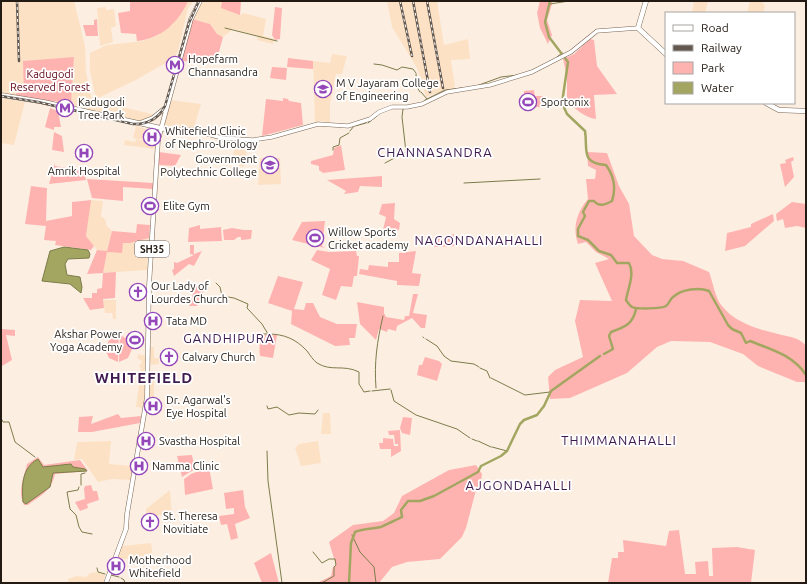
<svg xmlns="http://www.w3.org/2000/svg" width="807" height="584" font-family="Ubuntu,sans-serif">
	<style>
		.built { fill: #fde1c5 }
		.green { fill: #ffb3b0 }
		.water { fill: #a3a661; stroke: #7d7c4a }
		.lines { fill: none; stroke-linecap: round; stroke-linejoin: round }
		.stream { stroke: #7d7c4a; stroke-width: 1 }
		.river { stroke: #a3a661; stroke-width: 2.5 }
		.secondary-casing { stroke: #796553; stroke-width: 4.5 }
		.primary-casing { stroke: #796553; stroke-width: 5 }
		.trunk-casing { stroke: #796553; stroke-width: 5.5 }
		.secondary { stroke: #fff; stroke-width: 3.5 }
		.primary { stroke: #fff; stroke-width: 4 }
		.trunk { stroke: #fff; stroke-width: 4.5 }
		.rail-casing { stroke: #62584f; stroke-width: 2.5 }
		.rail { stroke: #fff; stroke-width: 1; stroke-dasharray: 3; stroke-linecap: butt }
		.labels { text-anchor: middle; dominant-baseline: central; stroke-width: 3.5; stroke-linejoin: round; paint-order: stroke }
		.shield { fill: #fff; stroke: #655f5a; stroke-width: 1 }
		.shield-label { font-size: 10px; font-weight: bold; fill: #231b13 }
		.poi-label { font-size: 11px; fill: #231b13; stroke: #fff; text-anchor: start }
		.park-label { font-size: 11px; fill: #600213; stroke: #fff }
		.quarter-label { font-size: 13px; letter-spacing: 1px; fill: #3f1a50; stroke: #fff }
		.district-label { font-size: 15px; font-weight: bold; letter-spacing: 1px; fill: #3f1a50; stroke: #fff }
	</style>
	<rect width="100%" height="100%" fill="#fcefe2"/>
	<path class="built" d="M1,1H74L85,46L86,72L92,100L80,107L71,105L74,57L24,93L16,96L1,94Z
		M188,1H194L188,8L178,51L174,58L136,80L96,99L90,71V53L107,45L143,41L157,36L172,25L183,11Z
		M202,1H241L240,15L244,13L266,19L263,36L274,39L273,44L257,40L258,36L233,29L223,37L218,35L210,24L192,19Z
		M387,1H437L444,45L468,39L470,59L451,60L455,87L426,97L417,68L392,27Z
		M694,1H708L705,13H692Z
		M750,1H762L765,7L763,13H747Z
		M106,7V10L114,9L116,26L111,28L113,42L100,46L97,8Z
		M332,54L347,56L342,74H336L330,103V122L320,121L315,123L313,61L330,63Z
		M1,98L25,102L14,145L1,143Z
		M170,100L201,104L194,128L163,126Z
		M97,101L156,115L139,122L82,110Z
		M136,126L156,132L154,142L133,138Z
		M136,139L156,144L155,149L124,145L125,140L135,142Z
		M241,145H248L244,167L231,164L235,147L240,148Z
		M260,158H280L281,184L258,185Z
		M90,200L103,201L101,216L105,219L107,226L112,231L107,251L123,243H130L149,238L147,270L103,273L107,251L97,250L86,236Z
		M103,300H116V319H113L112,313H105Z
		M147,347H154V358H159V364L150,365L149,357L151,373H154V397L145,396L144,408L136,407L141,369L139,366L142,361L137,358L139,354L146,356Z
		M323,413H330L331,434H321Z
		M111,441L109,464L133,466L131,480L112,479L98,482L82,459L74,460L77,442Z
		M318,441L321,463L301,466L295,448L299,444Z
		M170,490L172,514L147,516L146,509Z
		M151,543L153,556L115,560L121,546Z
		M96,572L105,575L103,583H68V579L76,576L86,577L90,573Z"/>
	<path class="green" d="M130,1H188C179,22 161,39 137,41L136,34L121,33L118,13L130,11Z
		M222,1H241L240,15L221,8Z
		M540,1H553L547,20L552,35L548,44L540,28L537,13Z
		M275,7L282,8L280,39L275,40L272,35Z
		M97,19L98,36H86L83,25H94V20Z
		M192,19L210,24L217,34L223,37L219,52L215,54L212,64L183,61V52Z
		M590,39L594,40L597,66L617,94L594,95L596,119C585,118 575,108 567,102V77L563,59L574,54Z
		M74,57L71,105L55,101L50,102L16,96V93H24L23,61Z
		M288,58L313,61V69L287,67Z
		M272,67L287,68L286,80L270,78Z
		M534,90L535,96H545L543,107H524V91Z
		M283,98L288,99L289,101L301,103L303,125L262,136L266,99L283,101Z
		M50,108L58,111L61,127H54V130L45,127Z
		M54,132L62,136L64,152L52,150Z
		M341,145L345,170L323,173L319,170V166L311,164V161L333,155L334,148Z
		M159,152L181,155L175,166L158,165Z
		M587,152L607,153L619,186L629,204L634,236L652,255L662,259L683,261L709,272C713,282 715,298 722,306C736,324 761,330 782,335C791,337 800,338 806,346V382H797L758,366L743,354L710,342L671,341L657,347L627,373L570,398L550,399L548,377L555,370L583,357L575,321L580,300L612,301L595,263L609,259L596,252L586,242L578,244C572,227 577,212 588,199L586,179H595L596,170L588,166Z
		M793,157L794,160L791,162L794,177L785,187L780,164L786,163L785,160Z
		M55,163V166L84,171L86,180L49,184Z
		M382,176V187L360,186L358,192L344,194L346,191L327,180Z
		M87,179L153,183V189L123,187V201L92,198Z
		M31,186L47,188L46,221L72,216V202L91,200L86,236L94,246L91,250L55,245L56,241L44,240L46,226L25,224Z
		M792,202L806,204V228L797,226L785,228L783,219L777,221L776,214Z
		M395,203L394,219L400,223L399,230L390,231L382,234L386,217L379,214L382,204Z
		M773,214L774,221L745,246L725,251L727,233L751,227V224Z
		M325,221L322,246L325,248L292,240L302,222Z
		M137,224L150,225L149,238L130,243H123L122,253L107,252L103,273L116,272L115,298L103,299L104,308L90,310L83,298H92V293H97V289L102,288L103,273L87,274L97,250L107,251L112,231L136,233Z
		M200,225V229L221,227L222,241L188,242L189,228Z
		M232,228L244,230H252L251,239L241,240V237H238L234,240H224L223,230Z
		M454,234L456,246L434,247V239Z
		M190,245H194V254L202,251L194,266L189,264L174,276L172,270L174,269V262L177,263L194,255L190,254Z
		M317,250L329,252L356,251L357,256H359L357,276H354L352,287L341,286L336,300L322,295L330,269L311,260Z
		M416,251L412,273L421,274L419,286L397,285V281L359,274L360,269L368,270L369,265L388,267V262H399V253Z
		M278,276L303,282L294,309L304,310L306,303H313L320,317L337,324H357L355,338H349L350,345L335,346L291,324L292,311L268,303Z
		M196,285L206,286L197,306H189Z
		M413,294H418L413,313L427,315L425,328H421L412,318L397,326L396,331L388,329L387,332L379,329L376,340L360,324L357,302L384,307V313L386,317L404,320L405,316H409Z
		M1,329L15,330V336L6,335L12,360L2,366Z
		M266,334L277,335L273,358L260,356C259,349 259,339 266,334Z
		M119,335L118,362L109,358L105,349L110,338Z
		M120,335L129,340L132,349L128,358L119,362Z
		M425,357L439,361L442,364L437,381L417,375L419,365H422Z
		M118,414L121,418L141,416L140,423L92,432H78L79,417L93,416L91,424Z
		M403,417L412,418L410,435L402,433L400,428Z
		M400,430L401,451L391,457V449H380L379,443H383V438L393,439L394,446H398V444H395L394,435H389L388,431Z
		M192,455L195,469L182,477L177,456Z
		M38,457L44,465L80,460L88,471L55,474C51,492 41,495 28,505H24C17,492 24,477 27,464Z
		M476,465L482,474L481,482L476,490L466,528L462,537L440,559L407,562L392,567L379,583H317L331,576L333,567L336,565L329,542L353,525L383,521L394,513L402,496L449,470Z
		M209,467L213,489L185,495L184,479L191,474Z
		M91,485L93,491H97L99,500L87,504L88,508L80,511L75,502L85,499L84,489L85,486Z
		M243,490L245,507L250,518L235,524L238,538L231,540L227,524L221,525L219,516L234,514V508L226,509L224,493Z
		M679,530L685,574H696L695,562L708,561L709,576H713L712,548L737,547L755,550L751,583H608L612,558H618V552H624L623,540L666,546L669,531Z
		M271,553L279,583H262L254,563Z"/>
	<path class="water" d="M64,247L88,250L90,254L89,258L68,259L65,264L67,275L80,277L82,287L81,293L70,284L42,281L50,251Z
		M38,459L43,467L71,464L73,467L85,469L87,471L53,473L50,487L26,504L23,502C22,487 21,468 38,459Z"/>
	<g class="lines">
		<path class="stream" d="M550,4L569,1
			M225,28L277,41
			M557,57L562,53
			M374,64L382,65L397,70L402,67L413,69L416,73
			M416,74L417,87L420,92
			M479,85L501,77L518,75
			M421,92L427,99
			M425,100L445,90L462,88
			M368,123L377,116
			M355,126L366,123
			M350,131L354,126
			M333,150V147L339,145L340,138L349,133
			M385,163L406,152L402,117L403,109
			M464,183L540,179
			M216,283L220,287L222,296L234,298L248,304L247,308L262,324L268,334C284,334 296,339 307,351C310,355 313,360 317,363C331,372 343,364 359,372V384L364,392L370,391
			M254,334H267
			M423,337L424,338
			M426,339L437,346L444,356L451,361L474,364L479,367
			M480,368L487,371L490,378
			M491,378L525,395L550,392
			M376,388C374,362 377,342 383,316
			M391,390L394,401L416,415L457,429L470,438
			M372,391L390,389
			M267,406L268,409L277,407L289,415L299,413L315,414L318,410
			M1,418L3,422H9L15,442L35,457
			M472,439L477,441
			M478,441L491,447
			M492,447L507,451
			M267,451L268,481L282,583
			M81,485V474L85,473
			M79,487L78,490L67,492L70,509L76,515L79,527L82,532L92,534
			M352,535L360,552L374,567L376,583
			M313,552L322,563L329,559H335L336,565L334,567V576L322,583
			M97,568L98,572L105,574
			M111,575L119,577
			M121,578L124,580L125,583"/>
		<path class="river" d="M550,1L545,22L549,37L568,62L562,103L567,114L585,131C588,150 580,163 606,165C614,176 616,189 612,201C605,205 599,207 594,201H589L583,212L585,216L578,229V236L588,240L599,251L611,255L617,263H629C635,274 628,288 626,300C628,303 629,305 632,307C636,309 661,309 666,306C669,304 670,299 673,297C682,289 699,287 709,291L728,325L732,329L741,333L746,343L750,341C772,350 793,355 806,375
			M604,354L613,349L609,336L611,332C625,327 633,324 636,309
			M349,583L351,543L355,532C364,528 372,529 381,527C387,524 396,520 402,517L401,510L408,501H420L434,496L478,472L481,466L501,456L507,451L520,424L524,420L537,415L544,406L551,391L600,356"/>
		<defs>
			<path id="secondary" d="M161,129L193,130L222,138L253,140L272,137L318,124L348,126L370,119L379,112L392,107H407L422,104L447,92L490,85L532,72L571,52L597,31L638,28"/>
			<path id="primary" d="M1,95L44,102L161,128
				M140,123L153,118L164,109
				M153,129L157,132L155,140L157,142
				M106,583L126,529L127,514L147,397L149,286L158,140L191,19L200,1"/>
			<path id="trunk" d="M646,1L638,28L666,54
				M766,103L779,110L806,111"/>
		</defs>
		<use href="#secondary" class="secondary-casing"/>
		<use href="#primary" class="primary-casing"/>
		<use href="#trunk" class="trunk-casing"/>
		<use href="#secondary" class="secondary"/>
		<use href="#primary" class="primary"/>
		<use href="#trunk" class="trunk"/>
		<defs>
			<path id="rail" d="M17,1L19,61
				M400,1L412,56
				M413,1L430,92
				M427,1L443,88
				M1,96L38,102L133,124C147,125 159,118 165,106L189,23L199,1"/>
		</defs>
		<use href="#rail" class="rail-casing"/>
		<use href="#rail" class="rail"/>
	</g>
	<defs>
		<symbol id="metro-ring" viewBox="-11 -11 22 22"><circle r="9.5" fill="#fff" stroke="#9447b8" stroke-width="1.5"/><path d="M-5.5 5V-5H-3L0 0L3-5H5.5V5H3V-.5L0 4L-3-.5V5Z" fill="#9447b8"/></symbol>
		<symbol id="university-ring" viewBox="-11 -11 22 22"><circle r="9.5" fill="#fff" stroke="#9447b8" stroke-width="1.5"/><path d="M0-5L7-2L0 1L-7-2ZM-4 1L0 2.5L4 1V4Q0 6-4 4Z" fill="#9447b8"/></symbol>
		<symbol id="stadium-ring" viewBox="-11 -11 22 22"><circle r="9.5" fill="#fff" stroke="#9447b8" stroke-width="1.5"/><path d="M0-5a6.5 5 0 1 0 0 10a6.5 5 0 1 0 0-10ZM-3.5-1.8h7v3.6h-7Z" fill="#9447b8"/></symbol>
		<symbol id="hospital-ring" viewBox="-11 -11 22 22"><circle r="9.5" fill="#fff" stroke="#9447b8" stroke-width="1.5"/><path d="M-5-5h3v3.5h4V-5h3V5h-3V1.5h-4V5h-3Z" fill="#9447b8"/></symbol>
		<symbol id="church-ring" viewBox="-11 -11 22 22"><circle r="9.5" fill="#fff" stroke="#9447b8" stroke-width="1.5"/><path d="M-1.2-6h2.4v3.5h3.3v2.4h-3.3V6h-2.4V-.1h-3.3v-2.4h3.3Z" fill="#9447b8"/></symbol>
	</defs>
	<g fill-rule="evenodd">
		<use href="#metro-ring" x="165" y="55" width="20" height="20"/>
		<use href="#university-ring" x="313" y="79" width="20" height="20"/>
		<use href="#stadium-ring" x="518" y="92" width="20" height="20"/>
		<use href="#metro-ring" x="55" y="98" width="20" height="20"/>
		<use href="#hospital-ring" x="142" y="127" width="20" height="20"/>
		<use href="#hospital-ring" x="74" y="143" width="20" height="20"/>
		<use href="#university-ring" x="260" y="155" width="20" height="20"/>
		<use href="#stadium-ring" x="140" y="196" width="20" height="20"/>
		<use href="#stadium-ring" x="305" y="228" width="20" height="20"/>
		<use href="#church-ring" x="128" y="282" width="20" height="20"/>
		<use href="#hospital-ring" x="143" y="311" width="20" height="20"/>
		<use href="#stadium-ring" x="125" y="330" width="20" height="20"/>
		<use href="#church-ring" x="159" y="347" width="20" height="20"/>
		<use href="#hospital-ring" x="143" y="396" width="20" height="20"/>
		<use href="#hospital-ring" x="136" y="431" width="20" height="20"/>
		<use href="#hospital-ring" x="129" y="456" width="20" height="20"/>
		<use href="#church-ring" x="140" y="512" width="20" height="20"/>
		<use href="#hospital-ring" x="106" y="556" width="20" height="20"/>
	</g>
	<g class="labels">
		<rect class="shield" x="135" y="241" width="34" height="16" rx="3"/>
		<g class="shield-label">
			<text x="152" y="249">SH35</text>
		</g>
		<g class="poi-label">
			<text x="188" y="59">Hopefarm<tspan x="188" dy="13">Channasandra</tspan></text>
			<text x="336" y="83">M V Jayaram College<tspan x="336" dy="13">of Engineering</tspan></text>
			<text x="78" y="102">Kadugodi<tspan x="78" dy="13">Tree Park</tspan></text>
			<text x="541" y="102">Sportonix</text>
			<text x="165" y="131">Whitefield Clinic<tspan x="165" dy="13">of Nephro-Urology</tspan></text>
			<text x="257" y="159" text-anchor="end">Government<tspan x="257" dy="13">Polytechnic College</tspan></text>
			<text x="84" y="171" text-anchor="middle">Amrik Hospital</text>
			<text x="163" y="206">Elite Gym</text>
			<text x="328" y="232">Willow Sports<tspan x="328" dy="13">Cricket academy</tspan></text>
			<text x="151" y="286">Our Lady of<tspan x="151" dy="13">Lourdes Church</tspan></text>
			<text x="166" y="321">Tata MD</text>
			<text x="122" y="334" text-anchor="end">Akshar Power<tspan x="122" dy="13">Yoga Academy</tspan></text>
			<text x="182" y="357">Calvary Church</text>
			<text x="166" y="400">Dr. Agarwal's<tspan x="166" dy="13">Eye Hospital</tspan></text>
			<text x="159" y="441">Svastha Hospital</text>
			<text x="152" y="466">Namma Clinic</text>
			<text x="163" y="516">St. Theresa<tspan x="163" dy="13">Novitiate</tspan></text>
			<text x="129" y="560">Motherhood<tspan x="129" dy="13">Whitefield</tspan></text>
		</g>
		<g class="park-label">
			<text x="50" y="74">Kadugodi<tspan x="50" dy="13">Reserved Forest</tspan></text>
		</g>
		<g class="quarter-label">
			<text x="435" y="152">CHANNASANDRA</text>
			<text x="479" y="240">NAGONDANAHALLI</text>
			<text x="229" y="338">GANDHIPURA</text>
			<text x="619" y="440">THIMMANAHALLI</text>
			<text x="519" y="485">AJGONDAHALLI</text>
		</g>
		<g class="district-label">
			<text x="144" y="377">WHITEFIELD</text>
		</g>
	</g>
	<rect width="807" height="584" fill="none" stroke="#231b13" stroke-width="4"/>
	<rect x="665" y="12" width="130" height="92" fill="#ffffff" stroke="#a7a4a1"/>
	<rect x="673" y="25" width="20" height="6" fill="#ffffff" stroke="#a7a4a1"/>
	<text x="701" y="32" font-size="12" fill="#231b13">Road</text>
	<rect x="673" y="45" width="20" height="6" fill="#62584f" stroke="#a7a4a1"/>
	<text x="701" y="52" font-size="12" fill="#231b13">Railway</text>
	<rect x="673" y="62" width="20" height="12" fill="#ffb3b0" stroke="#a7a4a1"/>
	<text x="701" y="72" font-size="12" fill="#231b13">Park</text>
	<rect x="673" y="82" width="20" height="12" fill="#a3a661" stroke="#a7a4a1"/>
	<text x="701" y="92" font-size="12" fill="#231b13">Water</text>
</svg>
